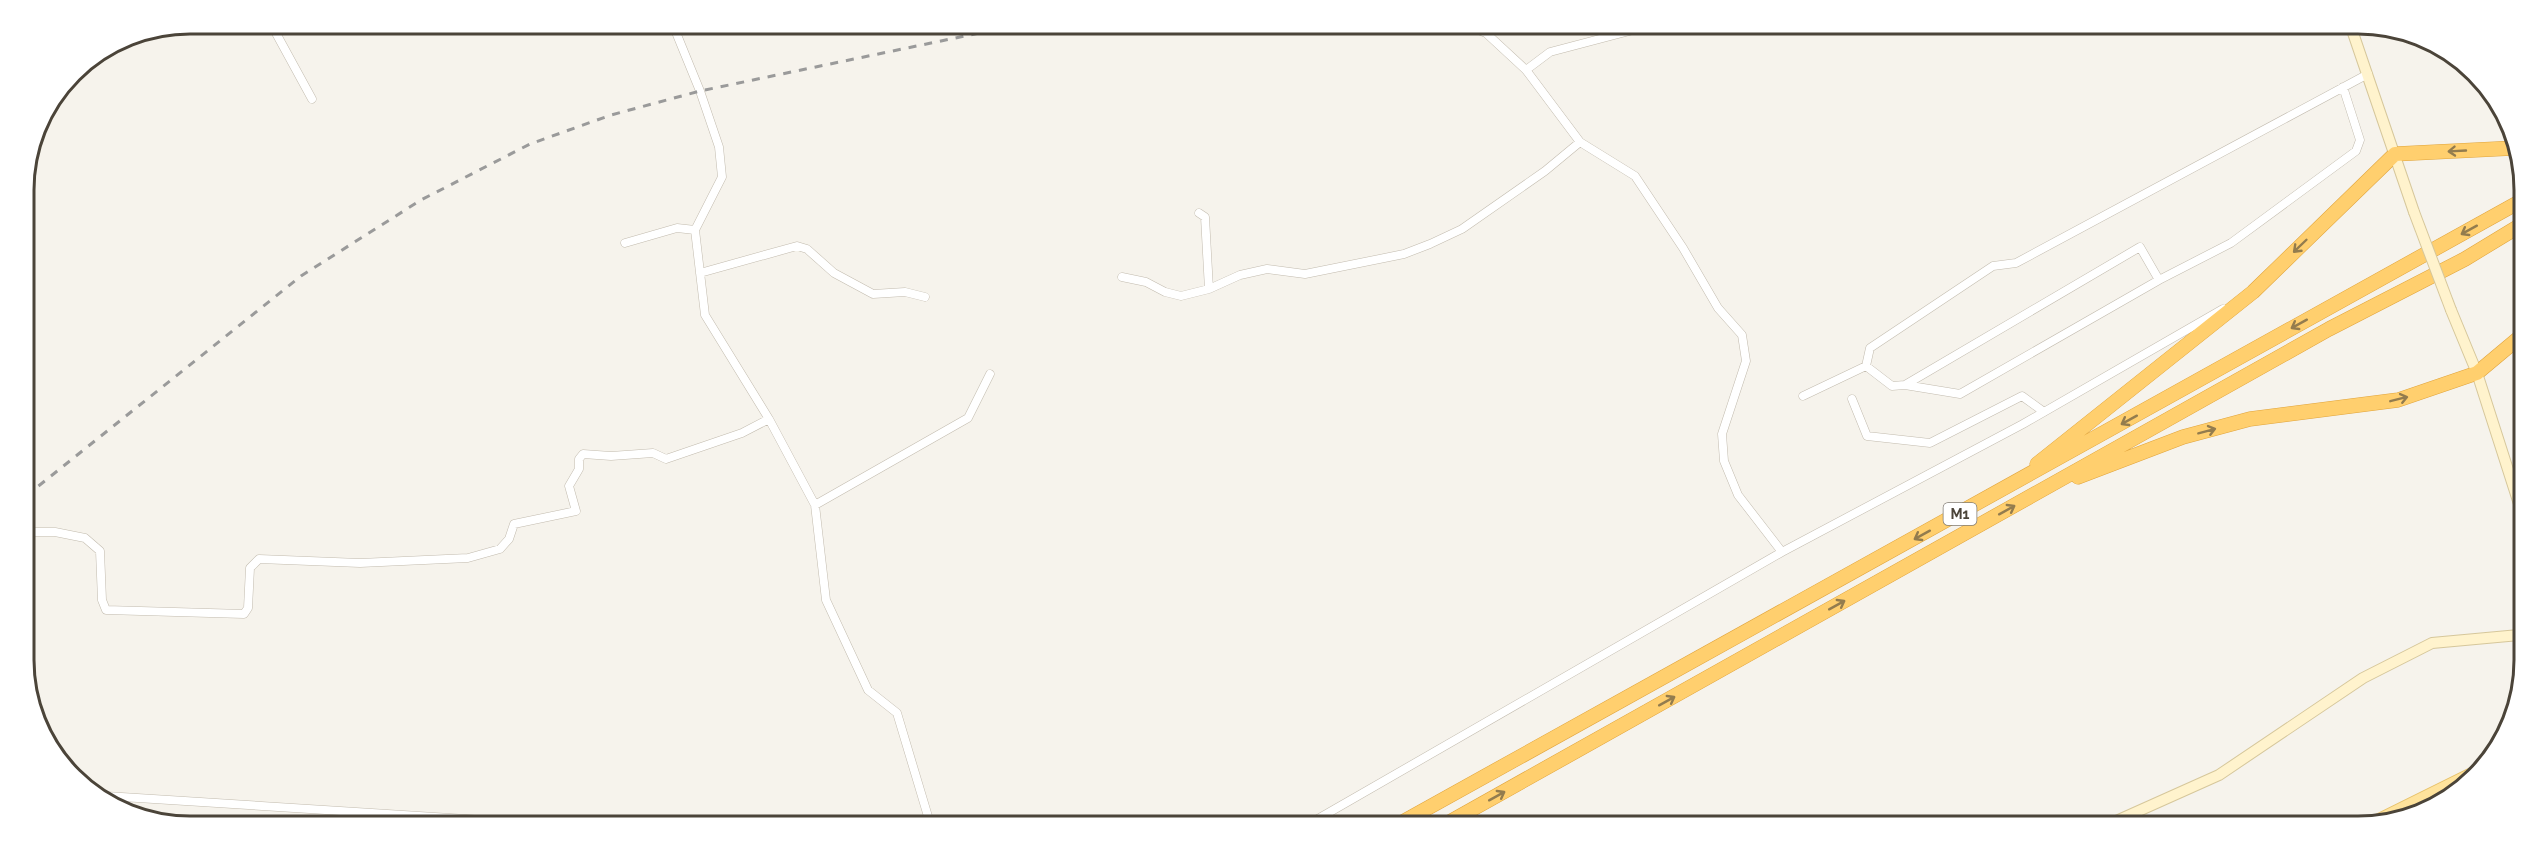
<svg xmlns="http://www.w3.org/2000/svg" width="2548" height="851" font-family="Raleway,sans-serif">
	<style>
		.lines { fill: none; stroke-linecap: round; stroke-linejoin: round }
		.street-casing { stroke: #c2bbae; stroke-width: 9 }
		.secondary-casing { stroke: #d6c79b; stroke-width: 12 }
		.primary-casing { stroke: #e6c16a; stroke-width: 14 }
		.highway-casing { stroke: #e0a43c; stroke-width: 15 }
		.street { stroke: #fff; stroke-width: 8 }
		.secondary { stroke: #fff3cd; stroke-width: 10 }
		.primary { stroke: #ffe39c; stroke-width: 12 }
		.highway { stroke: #ffcf6e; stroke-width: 14 }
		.rail { stroke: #9a9a9a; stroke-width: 3; stroke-dasharray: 8 8; stroke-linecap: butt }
		.secondary-bridge-casing { stroke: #d6c79b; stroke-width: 12; stroke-linecap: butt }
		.secondary-bridge { stroke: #fff3cd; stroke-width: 10 }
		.oneway { stroke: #937c4e }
		.labels { text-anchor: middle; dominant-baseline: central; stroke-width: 6; stroke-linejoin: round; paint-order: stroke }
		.shield { fill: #fff; stroke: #817c74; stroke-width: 1.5 }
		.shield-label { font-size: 14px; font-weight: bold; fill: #4b4439 }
		.rim { fill: none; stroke: #4b4439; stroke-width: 3 }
	</style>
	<rect width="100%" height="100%" fill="#f6f3ec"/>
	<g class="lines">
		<defs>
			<path id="street" d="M271,24L312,99
				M673,25L700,91L719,147L722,177L695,230L705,315L769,419L815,505L826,600L868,690L897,713L930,823
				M1471,27L1486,33L1526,70L1580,142L1635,176L1683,248L1718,308L1742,335L1746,361L1722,434L1724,461L1738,495L1782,552
				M1526,70L1550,52L1641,28
				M1199,213L1205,217L1209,289
				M625,243L677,228L695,230
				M700,273L797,246L807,249L834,273L873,294L905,292L925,297
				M1122,277L1146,282L1165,292L1181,296L1209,289L1240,275L1267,269L1305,274L1404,254L1430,244L1462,229L1545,171L1580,142
				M1866,366L1870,348L1993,266L2016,263L2368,74
				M1905,385L2140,247L2159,280
				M1803,396L1866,366L1892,386L1905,385L1960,394L2159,280L2231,243L2356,151L2360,140L2343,87
				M1852,399L1867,436L1930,443L2022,396L2044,412
				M815,505L968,418L990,374
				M26,532H55L85,538L100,551L102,600L106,610L244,614L248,608L250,568L259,559L360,563L468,558L500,549L509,539L514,524L576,511L569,486L579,469V459L583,454L611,456L653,453L666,459L742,433L769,419
				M106,796L513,822
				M1309,824L1782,552L2023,424L2223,309"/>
			<path id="secondary" d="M2352,30L2414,212
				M2451,310L2477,373L2519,504
				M2105,826L2219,775L2363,678L2432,643L2519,635"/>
			<path id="primary" d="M2365,827L2480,770"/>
			<path id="highway" d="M2037,464L2253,292L2395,154L2515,148
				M2078,477L2183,437L2250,419L2398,400L2477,373L2520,337
				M1399,824L2521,201
				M1446,824L2329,329L2465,259L2521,225"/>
		</defs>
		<use href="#street" class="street-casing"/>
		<use href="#secondary" class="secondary-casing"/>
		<use href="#primary" class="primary-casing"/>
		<use href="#highway" class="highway-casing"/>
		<use href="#street" class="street"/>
		<use href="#secondary" class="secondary"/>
		<use href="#primary" class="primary"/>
		<use href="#highway" class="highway"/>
		<path class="rail" d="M26,496L301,276L421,200L530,144L611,115L700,91L1013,26"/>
		<defs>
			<path id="secondary-bridge" d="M2414,212L2451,310"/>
		</defs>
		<use href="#secondary-bridge" class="secondary-bridge-casing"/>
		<use href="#secondary-bridge" class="secondary-bridge"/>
	</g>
	<defs><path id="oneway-shaft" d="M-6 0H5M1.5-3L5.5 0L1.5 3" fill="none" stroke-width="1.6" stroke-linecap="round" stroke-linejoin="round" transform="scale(1.5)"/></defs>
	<g class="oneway">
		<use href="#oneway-shaft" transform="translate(2457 151) rotate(177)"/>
		<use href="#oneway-shaft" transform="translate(2469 230) rotate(151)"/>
		<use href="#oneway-shaft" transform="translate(2300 246) rotate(136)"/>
		<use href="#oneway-shaft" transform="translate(2299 324) rotate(151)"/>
		<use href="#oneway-shaft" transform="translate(2399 399) rotate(-14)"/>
		<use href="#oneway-shaft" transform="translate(2129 420) rotate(151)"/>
		<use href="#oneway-shaft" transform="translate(2207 431) rotate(-15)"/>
		<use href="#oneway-shaft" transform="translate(2007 510) rotate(-29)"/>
		<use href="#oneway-shaft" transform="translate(1922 535) rotate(151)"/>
		<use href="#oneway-shaft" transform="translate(1837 605) rotate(-29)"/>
		<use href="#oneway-shaft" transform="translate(1667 701) rotate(-29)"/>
		<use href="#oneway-shaft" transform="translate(1497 796) rotate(-29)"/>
	</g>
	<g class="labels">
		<rect class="shield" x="1943.5" y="503" width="33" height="22" rx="4.5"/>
		<g class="shield-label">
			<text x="1960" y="514">M1</text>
		</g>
	</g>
	<path d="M0 0H2548V851H0ZM190 34H2358A156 156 0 0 1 2514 190V660A156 156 0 0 1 2358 816H190A156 156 0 0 1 34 660V190A156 156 0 0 1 190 34Z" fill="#fff" fill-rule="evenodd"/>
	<path class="rim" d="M190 34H2358A156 156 0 0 1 2514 190V660A156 156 0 0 1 2358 816H190A156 156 0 0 1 34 660V190A156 156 0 0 1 190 34Z"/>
</svg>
